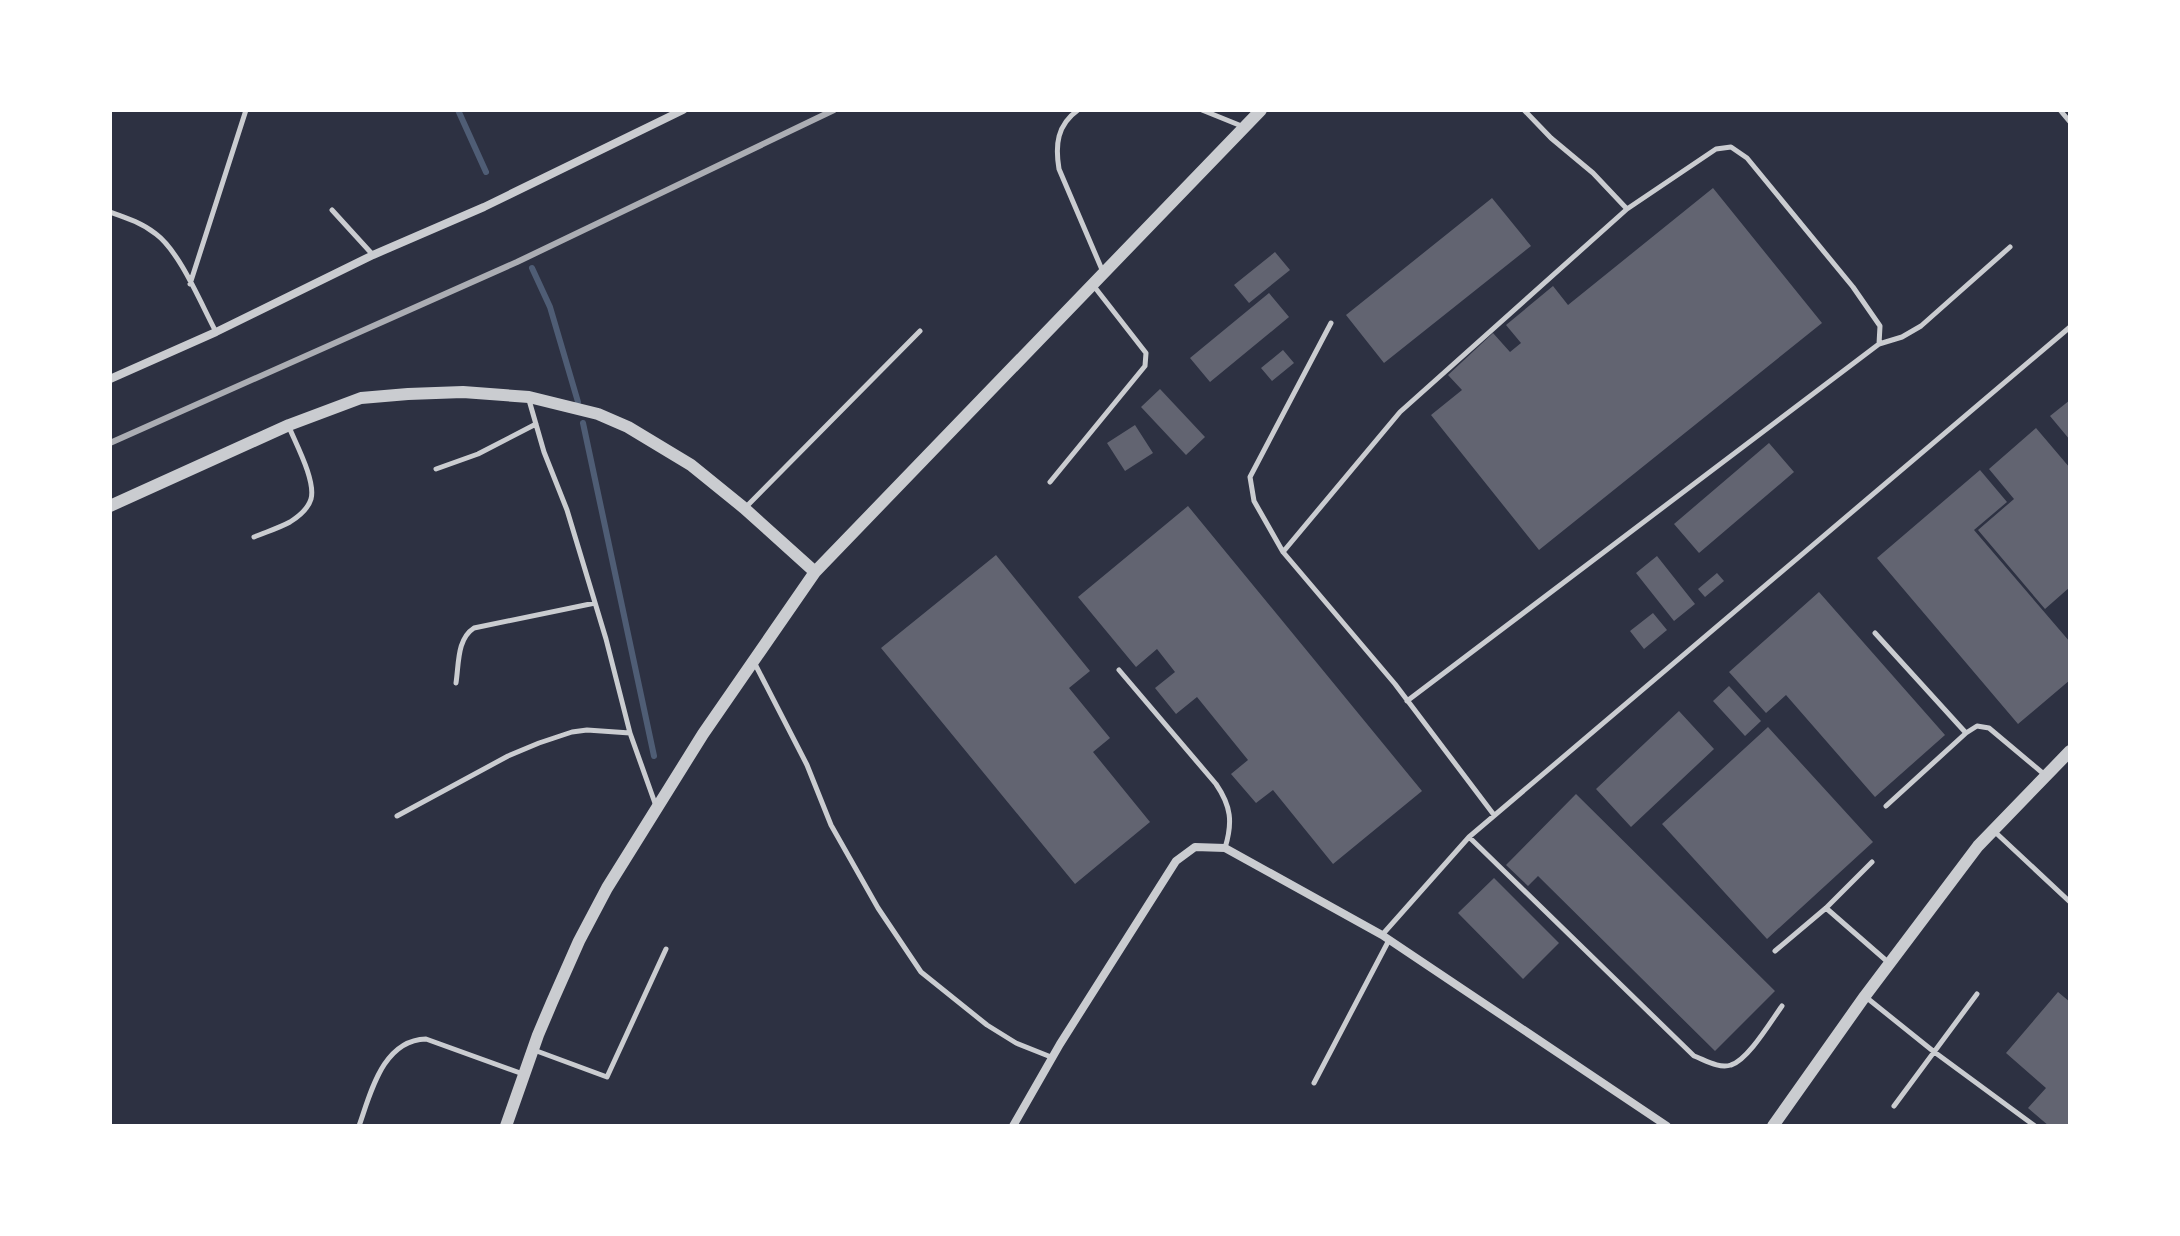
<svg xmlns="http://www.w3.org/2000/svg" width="2180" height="1236" font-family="'Golos Text',sans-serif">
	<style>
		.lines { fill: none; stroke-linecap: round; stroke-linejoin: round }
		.stream { stroke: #4f5d75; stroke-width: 6 }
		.building { fill: #626471 }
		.service { stroke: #caccd0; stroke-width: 5 }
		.minor { stroke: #caccd0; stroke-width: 8 }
		.tertiary { stroke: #caccd0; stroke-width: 12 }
		.rail { stroke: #abadb3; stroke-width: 6 }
	</style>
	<rect width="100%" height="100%" fill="#2d3142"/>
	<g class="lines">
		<path class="stream" d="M458,110L486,172
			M532,268L550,307L578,402
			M583,423L654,756"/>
	</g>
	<path class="building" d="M1713,188L1822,323L1539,550L1431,415L1462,390L1448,375L1493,333L1510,352L1521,343L1506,325L1553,286L1568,305Z
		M1492,198L1531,246L1384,363L1346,315Z
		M1275,252L1290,270L1249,303L1234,285Z
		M1269,293L1289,317L1210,382L1190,358Z
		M1283,350L1294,363L1272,381L1261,368Z
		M1160,389L1205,437L1186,455L1141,407Z
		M2070,400V440L2050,416Z
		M1135,425L1153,453L1125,471L1107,443Z
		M2036,428L2070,468V587L2045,609L1978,530L2014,499L1989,469Z
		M1769,443L1794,472L1699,553L1674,524Z
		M1980,470L2007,502L1974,530L2070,642V680L2018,724L1877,558Z
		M1188,506L1422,791L1333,864L1273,790L1256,803L1231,774L1248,760L1197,697L1176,714L1155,688L1175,672L1157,649L1136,667L1078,597Z
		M996,555L1090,671L1069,688L1110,738L1093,752L1150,822L1075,884L881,648Z
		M1657,556L1695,604L1674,621L1636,573Z
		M1717,573L1724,581L1705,597L1698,589Z
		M1819,592L1945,735L1875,797L1786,695L1766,713L1729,672Z
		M1653,613L1667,630L1644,649L1630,631Z
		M1729,686L1761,721L1745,736L1713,701Z
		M1679,711L1714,749L1631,827L1596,789Z
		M1768,727L1873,842L1767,939L1662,824Z
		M1576,794L1775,991L1715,1051L1538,876L1528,886L1506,865Z
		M1494,878L1559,943L1523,979L1458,913Z
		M2058,992L2070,1002V1126H2049L2028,1108L2046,1088L2006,1053Z"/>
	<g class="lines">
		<path class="service" d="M1078,110C1057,125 1055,145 1059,169L1103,272
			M1202,110L1244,127
			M2060,110L2070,122
			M332,210L373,255
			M110,212C127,218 142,223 156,234C180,252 201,304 216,332
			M190,284L246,110
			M1331,323L1250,477L1254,501L1283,552L1395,684L1494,815
			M1879,344L1902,337L1921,326L2010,247
			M529,400L544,452L567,510L606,639L630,733L656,806
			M436,469L478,454L536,424
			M1050,482L1145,366L1146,353L1093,285
			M745,508L920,331
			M254,537C266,532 279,528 290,522C298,517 308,509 311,499C316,481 296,444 289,427
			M1283,552L1400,412L1627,209
			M1875,633L1966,733
			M754,662L807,765L831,825L878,908L921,972L987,1025L1016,1043L1051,1057
			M1119,670L1216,784C1231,806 1233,822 1225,848
			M456,683C459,663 457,639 474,628L595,603
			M1407,701L1879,344L1880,326L1853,287L1747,158L1731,147L1716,149L1627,209L1593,173L1551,138L1524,110
			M1886,806L1966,733L1977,726L1989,728L2045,775
			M397,816L508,756L539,743L572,732L587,730L630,733
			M1994,831L2070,902
			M1469,837L1694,1056C1705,1060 1719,1069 1731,1065C1748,1060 1771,1021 1782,1006
			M1826,908L1889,963
			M1382,935L1469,837L2070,327
			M1775,951L1826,908L1872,862
			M1867,998L1933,1051L2035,1126
			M534,1050L607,1077L666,949
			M1314,1083L1389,940
			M1894,1106L1977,994
			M359,1126C371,1092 383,1040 426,1039L523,1074"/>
		<path class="minor" d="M110,379L216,332L373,255L484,207L683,110
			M1013,1126L1060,1044L1176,861L1195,847L1225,848L1382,935L1667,1126"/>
		<path class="tertiary" d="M110,506L289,425L361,398L408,394L463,392L529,397L598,414L628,427L691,465L744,508L815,572
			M506,1126L538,1035L552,1002L579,941L607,888L703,734L815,572L1261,110
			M1773,1126L1865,996L1978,846L2070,751"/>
		<path class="rail" d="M110,443L517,262L834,110"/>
	</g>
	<rect width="2180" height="1236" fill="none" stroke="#ffffff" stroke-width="224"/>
</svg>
